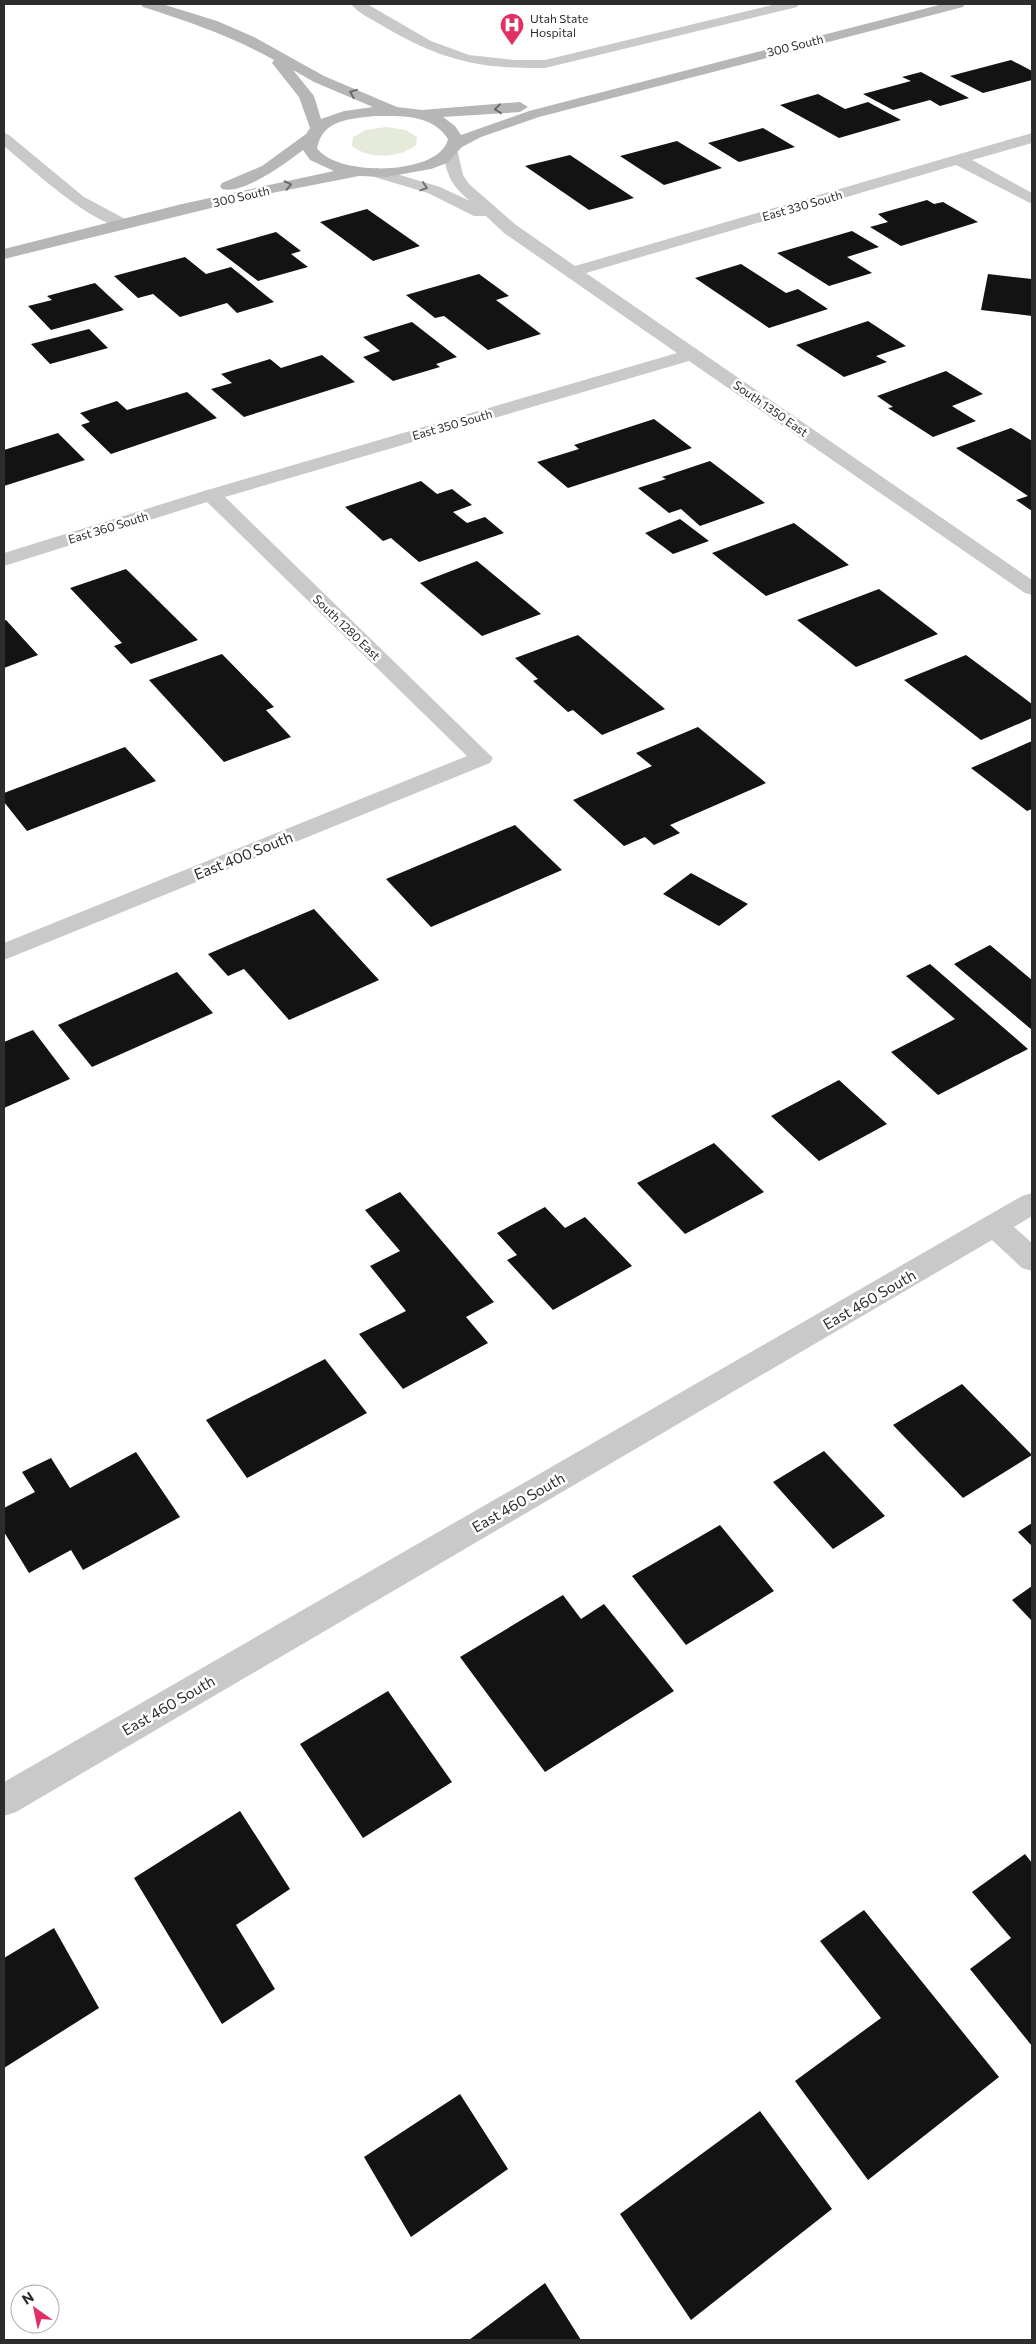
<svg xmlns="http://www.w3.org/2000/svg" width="1036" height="2344" font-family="Commissioner,sans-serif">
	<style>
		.green { fill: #e6eada }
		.building { fill: #131313 }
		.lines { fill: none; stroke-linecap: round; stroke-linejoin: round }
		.lane { fill: #c9c9c9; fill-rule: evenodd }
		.street { fill: #c9c9c9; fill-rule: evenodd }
		.secondary { fill: #b6b6b6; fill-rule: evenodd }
		.oneway { stroke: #6a6a6a }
		.oneway2 { stroke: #737373 }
		.labels { text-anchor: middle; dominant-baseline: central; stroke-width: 5; stroke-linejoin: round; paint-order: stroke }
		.far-poi-label { font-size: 12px; fill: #2c2c2c; stroke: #fff; text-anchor: start }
		.far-street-label { font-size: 12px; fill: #2c2c2c; stroke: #fff }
		.street-label { font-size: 15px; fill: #2c2c2c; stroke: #fff }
	</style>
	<rect width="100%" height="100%" fill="#fff"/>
	<path class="green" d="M386,127L406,130L417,137L416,145C399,158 369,160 352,146L353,137L366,130Z"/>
	<path class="building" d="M1011,60L1032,71V80L983,93L950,76Z
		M921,72L969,98L940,106L930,100L893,110L863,94L911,81L902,77Z
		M818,94L845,109L868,102L901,120L839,138L780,105Z
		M763,128L795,147L739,162L708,143Z
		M677,141L722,168L664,185L620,156Z
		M570,155L634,198L589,210L525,166Z
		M927,200L934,204L943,202L978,222L901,246L870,227L888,222L878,214Z
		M367,209L420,246L373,261L320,222Z
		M852,231L879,247L847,257L872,273L829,286L777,253Z
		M276,232L301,251L291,254L308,267L258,281L216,249Z
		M185,257L206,274L231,267L274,302L237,313L227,303L180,317L153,294L138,298L114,276Z
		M741,264L786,293L798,289L828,309L769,328L695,278Z
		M479,274L509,296L496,300L541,334L488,350L444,316L435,318L406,295Z
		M988,274L1032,279V316L981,310Z
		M95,283L124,310L51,330L28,306L52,300L47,296Z
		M868,321L906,346L876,356L887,362L844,377L796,345Z
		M412,322L457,357L436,364L440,367L393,381L363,357L380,351L363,337Z
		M89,329L108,348L50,364L31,344Z
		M322,355L355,382L244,417L211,389L232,383L221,374L270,359L281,368Z
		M946,371L983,394L952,406L976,421L933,437L888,408L893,407L877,396Z
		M187,392L217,418L111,454L81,425L90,422L80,413L117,401L127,410Z
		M654,419L692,448L568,488L537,462L579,449L574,445Z
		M1011,428L1032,441V511L1016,500L1028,496L956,448Z
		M58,433L85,460L4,486V450Z
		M710,461L765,503L700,526L681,509L669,513L638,488L666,479L662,477Z
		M421,481L437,494L452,489L472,505L453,512L467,523L485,517L504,533L419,562L391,538L383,541L345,507Z
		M680,519L709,541L673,554L645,533Z
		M794,523L849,565L766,596L712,553Z
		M477,561L541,614L482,636L420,583Z
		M126,569L198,640L131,664L114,646L122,643L70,588Z
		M879,589L938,634L856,667L797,620Z
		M6,620L38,655L4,668V621Z
		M578,635L619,670L665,709L602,735L573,710L568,712L533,681L538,679L515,658Z
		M222,654L274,707L266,710L291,737L224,762L149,680Z
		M966,655L1032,704V718L981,740L904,680Z
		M698,727L766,783L670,825L680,833L654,845L645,837L624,846L573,800L652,766L636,753Z
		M1032,741V809L1027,811L971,768Z
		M125,747L156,781L27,831L4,802V793Z
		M515,825L562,870L431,927L386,879Z
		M691,873L748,904L719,926L663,894Z
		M314,909L379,980L289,1020L244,969L228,976L208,954Z
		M990,945L1032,980V1030L954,964Z
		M930,964L1028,1049L938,1095L891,1052L955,1019L906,976Z
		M177,972L213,1013L92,1067L58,1025Z
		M33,1030L70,1079L4,1108V1042Z
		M839,1080L887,1124L819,1161L771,1116Z
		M714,1143L764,1192L685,1234L637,1183Z
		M400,1192L494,1302L466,1317L488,1343L403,1389L359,1334L406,1311L370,1266L400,1251L365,1210Z
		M545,1207L565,1228L585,1217L632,1266L553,1310L507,1260L517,1255L497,1233Z
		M325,1359L367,1413L247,1478L206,1420Z
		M962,1384L1032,1455L963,1498L893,1425Z
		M824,1451L885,1516L833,1549L773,1482Z
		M136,1452L180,1517L83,1570L71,1550L29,1573L4,1532V1508L35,1492L22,1472L51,1458L70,1488Z
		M1032,1523V1546L1018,1532Z
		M720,1525L774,1591L686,1645L632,1576Z
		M1032,1586V1621L1012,1600Z
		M563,1595L581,1619L604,1604L674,1691L545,1772L460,1657Z
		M388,1691L452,1782L363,1838L300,1744Z
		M240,1811L290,1889L236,1925L275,1989L222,2024L134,1878Z
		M1025,1854L1032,1863V2046L970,1969L1011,1938L972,1892Z
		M864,1910L999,2077L868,2180L795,2081L881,2018L820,1941Z
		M54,1928L99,2008L4,2068V1958Z
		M460,2094L508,2169L411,2237L364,2157Z
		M760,2111L832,2209L691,2320L620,2214Z
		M545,2283L581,2340H469Z"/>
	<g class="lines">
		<path class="lane" d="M351,4H367L431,41L469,55L515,60H545L776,4H799L797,7L545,68C479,69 440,60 383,26C373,20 358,13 351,4Z
			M4,133L9,135L84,197L127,220L129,223L127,226C100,233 26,164 4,146Z"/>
		<path class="street" d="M1032,133V143L972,160L1032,193V204L956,165L586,273L1032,580V595L1025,593L689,361L225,497L493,758L490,763L4,960V943L467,756L207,502L4,566V553L204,491L677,353L504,233L486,216H474L428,193L371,176L369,173L371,170L377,168L440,187L470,201C451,185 447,176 443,152L445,149H457L463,175L469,184L516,225L575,266Z
			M1032,1193V1216L1014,1227L1032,1243V1271L1022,1268L992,1240L16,1812L4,1816V1782L1022,1196Z"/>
		<path class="secondary" d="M141,4H162L217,21L254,37L324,76L397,107L422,110L520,102L528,107L520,112L443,117L455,126L461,135L529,111L943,4H965L963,7L539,117L481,137L462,147L447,163L431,169L386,177L359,176L272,193L4,259V249L182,204L334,171L310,160L303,150C286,163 243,195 222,189L220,186L222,183L262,166L306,134L310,128L299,97L272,63L274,60C231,36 190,22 143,7ZM293,70L314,82L373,107L344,111L321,119L314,96ZM375,116C402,116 432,114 448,139C440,176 336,177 317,148C323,119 350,119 375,116Z"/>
	</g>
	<defs><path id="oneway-chevron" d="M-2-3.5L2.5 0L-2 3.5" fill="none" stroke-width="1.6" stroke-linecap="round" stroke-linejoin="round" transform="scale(1.25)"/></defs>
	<g class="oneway">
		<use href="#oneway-chevron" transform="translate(353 93) rotate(-158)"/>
		<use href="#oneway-chevron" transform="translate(498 109) rotate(174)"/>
		<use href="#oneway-chevron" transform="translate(288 185) rotate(-12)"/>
	</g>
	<use class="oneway2" href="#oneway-chevron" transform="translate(424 187) rotate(18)"/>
	<defs>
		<symbol id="hospital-pin" viewBox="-11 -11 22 30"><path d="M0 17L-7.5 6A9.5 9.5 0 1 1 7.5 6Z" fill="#e23064" stroke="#fff"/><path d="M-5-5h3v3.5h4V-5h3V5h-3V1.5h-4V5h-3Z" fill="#fff"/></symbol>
	</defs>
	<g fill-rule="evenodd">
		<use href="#hospital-pin" x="498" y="11" width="28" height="38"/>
	</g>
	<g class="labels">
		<g class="far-poi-label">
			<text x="530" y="18">Utah State<tspan x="530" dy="14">Hospital</tspan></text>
		</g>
		<g class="far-street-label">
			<text transform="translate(795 45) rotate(-14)">300 South</text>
			<text transform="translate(241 196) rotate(-13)">300 South</text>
			<text transform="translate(802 205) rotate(-16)">East 330 South</text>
			<text transform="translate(771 408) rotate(35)">South 1350 East</text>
			<text transform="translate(452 424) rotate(-16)">East 350 South</text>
			<text transform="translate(108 527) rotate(-17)">East 360 South</text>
			<text transform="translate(347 627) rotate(44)">South 1280 East</text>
		</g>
		<g class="street-label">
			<text transform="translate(243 855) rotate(-22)">East 400 South</text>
			<text transform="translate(869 1299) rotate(-30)">East 460 South</text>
			<text transform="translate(518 1502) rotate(-30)">East 460 South</text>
			<text transform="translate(168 1705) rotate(-30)">East 460 South</text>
		</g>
	</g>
	<rect width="1036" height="2344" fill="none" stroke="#2c2c2c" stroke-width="10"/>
	<g transform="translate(35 2309) rotate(327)"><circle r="24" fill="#ffffff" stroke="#ababab"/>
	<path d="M0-4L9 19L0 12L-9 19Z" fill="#e23064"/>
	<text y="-8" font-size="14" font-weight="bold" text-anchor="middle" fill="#2c2c2c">N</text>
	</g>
</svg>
